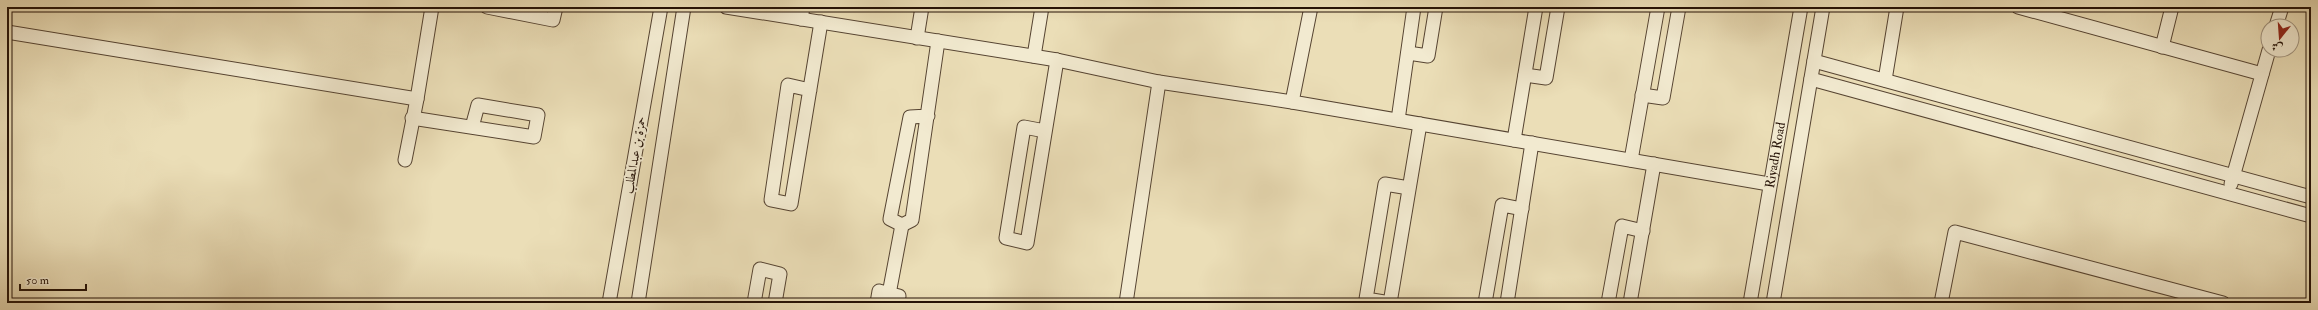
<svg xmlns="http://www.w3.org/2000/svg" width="2318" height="310" font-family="'IM FELL Double Pica',Amiri,serif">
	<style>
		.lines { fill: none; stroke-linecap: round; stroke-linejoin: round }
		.minor-casing { stroke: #564432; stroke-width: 15 }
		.minor { stroke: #f2ead0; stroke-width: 13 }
		.labels { text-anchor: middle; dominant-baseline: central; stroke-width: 4; stroke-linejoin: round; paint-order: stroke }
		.street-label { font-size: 13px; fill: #241106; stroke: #f2ead0 }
	</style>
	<rect width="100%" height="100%" fill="#ebdeb7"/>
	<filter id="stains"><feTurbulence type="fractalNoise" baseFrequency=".005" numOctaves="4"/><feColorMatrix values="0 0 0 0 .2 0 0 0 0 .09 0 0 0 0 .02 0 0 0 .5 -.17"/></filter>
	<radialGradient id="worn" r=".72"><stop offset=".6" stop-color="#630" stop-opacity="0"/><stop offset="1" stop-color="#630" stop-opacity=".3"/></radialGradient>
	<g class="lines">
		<defs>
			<g id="minor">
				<path d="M487,7L553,20L556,7"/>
				<path d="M726,7L1057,60L1159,82L1126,303"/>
				<path d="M1311,7L1292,102L1769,184"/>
				<path d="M2018,7L2262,74"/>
				<path d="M801,19L803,7"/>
				<path d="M2276,26L2282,7"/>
				<path d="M7,32L417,99"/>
				<path d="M917,38L922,7"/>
				<path d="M2162,47L2172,7"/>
				<path d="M1408,53L1428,56L1436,7"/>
				<path d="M1034,56L1042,7"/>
				<path d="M1814,61L2311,197"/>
				<path d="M1525,75L1546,78L1558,7"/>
				<path d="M1811,79L2311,216"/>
				<path d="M1885,80L1897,7"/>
				<path d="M1159,82L1292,102"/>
				<path d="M810,90L788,85L771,200L791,204L821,22"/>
				<path d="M1642,95L1663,98L1679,7"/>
				<path d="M928,116L910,117L890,219L902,225L912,220L938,41"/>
				<path d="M412,118L534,137L538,115L478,105L472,127"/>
				<path d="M1398,120L1414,7"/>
				<path d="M1045,131L1024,127L1006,238L1027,243L1057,60"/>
				<path d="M1514,140L1536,7"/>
				<path d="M405,160L417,99L432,7"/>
				<path d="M1631,160L1658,7"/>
				<path d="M2231,184L2269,50"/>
				<path d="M1409,188L1385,184L1366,299L1390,303L1420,124"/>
				<path d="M889,294L902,225"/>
				<path d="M609,303L661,7"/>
				<path d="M638,303L684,7"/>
				<path d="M754,303L760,269L780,274L775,303"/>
				<path d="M877,303L879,291L899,296L898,303"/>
				<path d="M1485,303L1502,205L1522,209"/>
				<path d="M1507,303L1532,143"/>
				<path d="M1608,303L1622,226L1643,231"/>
				<path d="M1630,303L1654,164"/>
				<path id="s1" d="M1750,303L1801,7"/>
				<path d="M1773,303L1823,7"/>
				<path d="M1941,303L1955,232L2223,303"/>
			</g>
		</defs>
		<use href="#minor" class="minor-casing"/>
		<use href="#minor" class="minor"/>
	</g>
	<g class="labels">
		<g class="street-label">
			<text transform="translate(635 155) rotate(-80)">حمزة بن عبدالمطلب</text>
			<text stroke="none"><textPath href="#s1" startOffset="150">Riyadh Road</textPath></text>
		</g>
	</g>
	<rect width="2318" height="310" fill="none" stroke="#ebdeb7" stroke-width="24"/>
	<rect x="8" y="8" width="2302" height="294" fill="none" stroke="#241106" stroke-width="2"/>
	<rect x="12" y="12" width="2294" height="286" fill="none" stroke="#241106"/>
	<g transform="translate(2280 38) rotate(197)"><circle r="19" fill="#f2ead0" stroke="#a0937f"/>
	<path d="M0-3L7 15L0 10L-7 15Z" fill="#8f2418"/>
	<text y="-6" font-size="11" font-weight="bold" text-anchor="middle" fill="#241106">ش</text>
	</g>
	<path d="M20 284v6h66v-6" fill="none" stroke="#241106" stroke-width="2"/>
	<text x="26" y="284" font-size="12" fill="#241106" stroke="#f2ead0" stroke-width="3" paint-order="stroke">50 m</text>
	<rect width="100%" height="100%" filter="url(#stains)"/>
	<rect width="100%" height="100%" fill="url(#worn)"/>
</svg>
